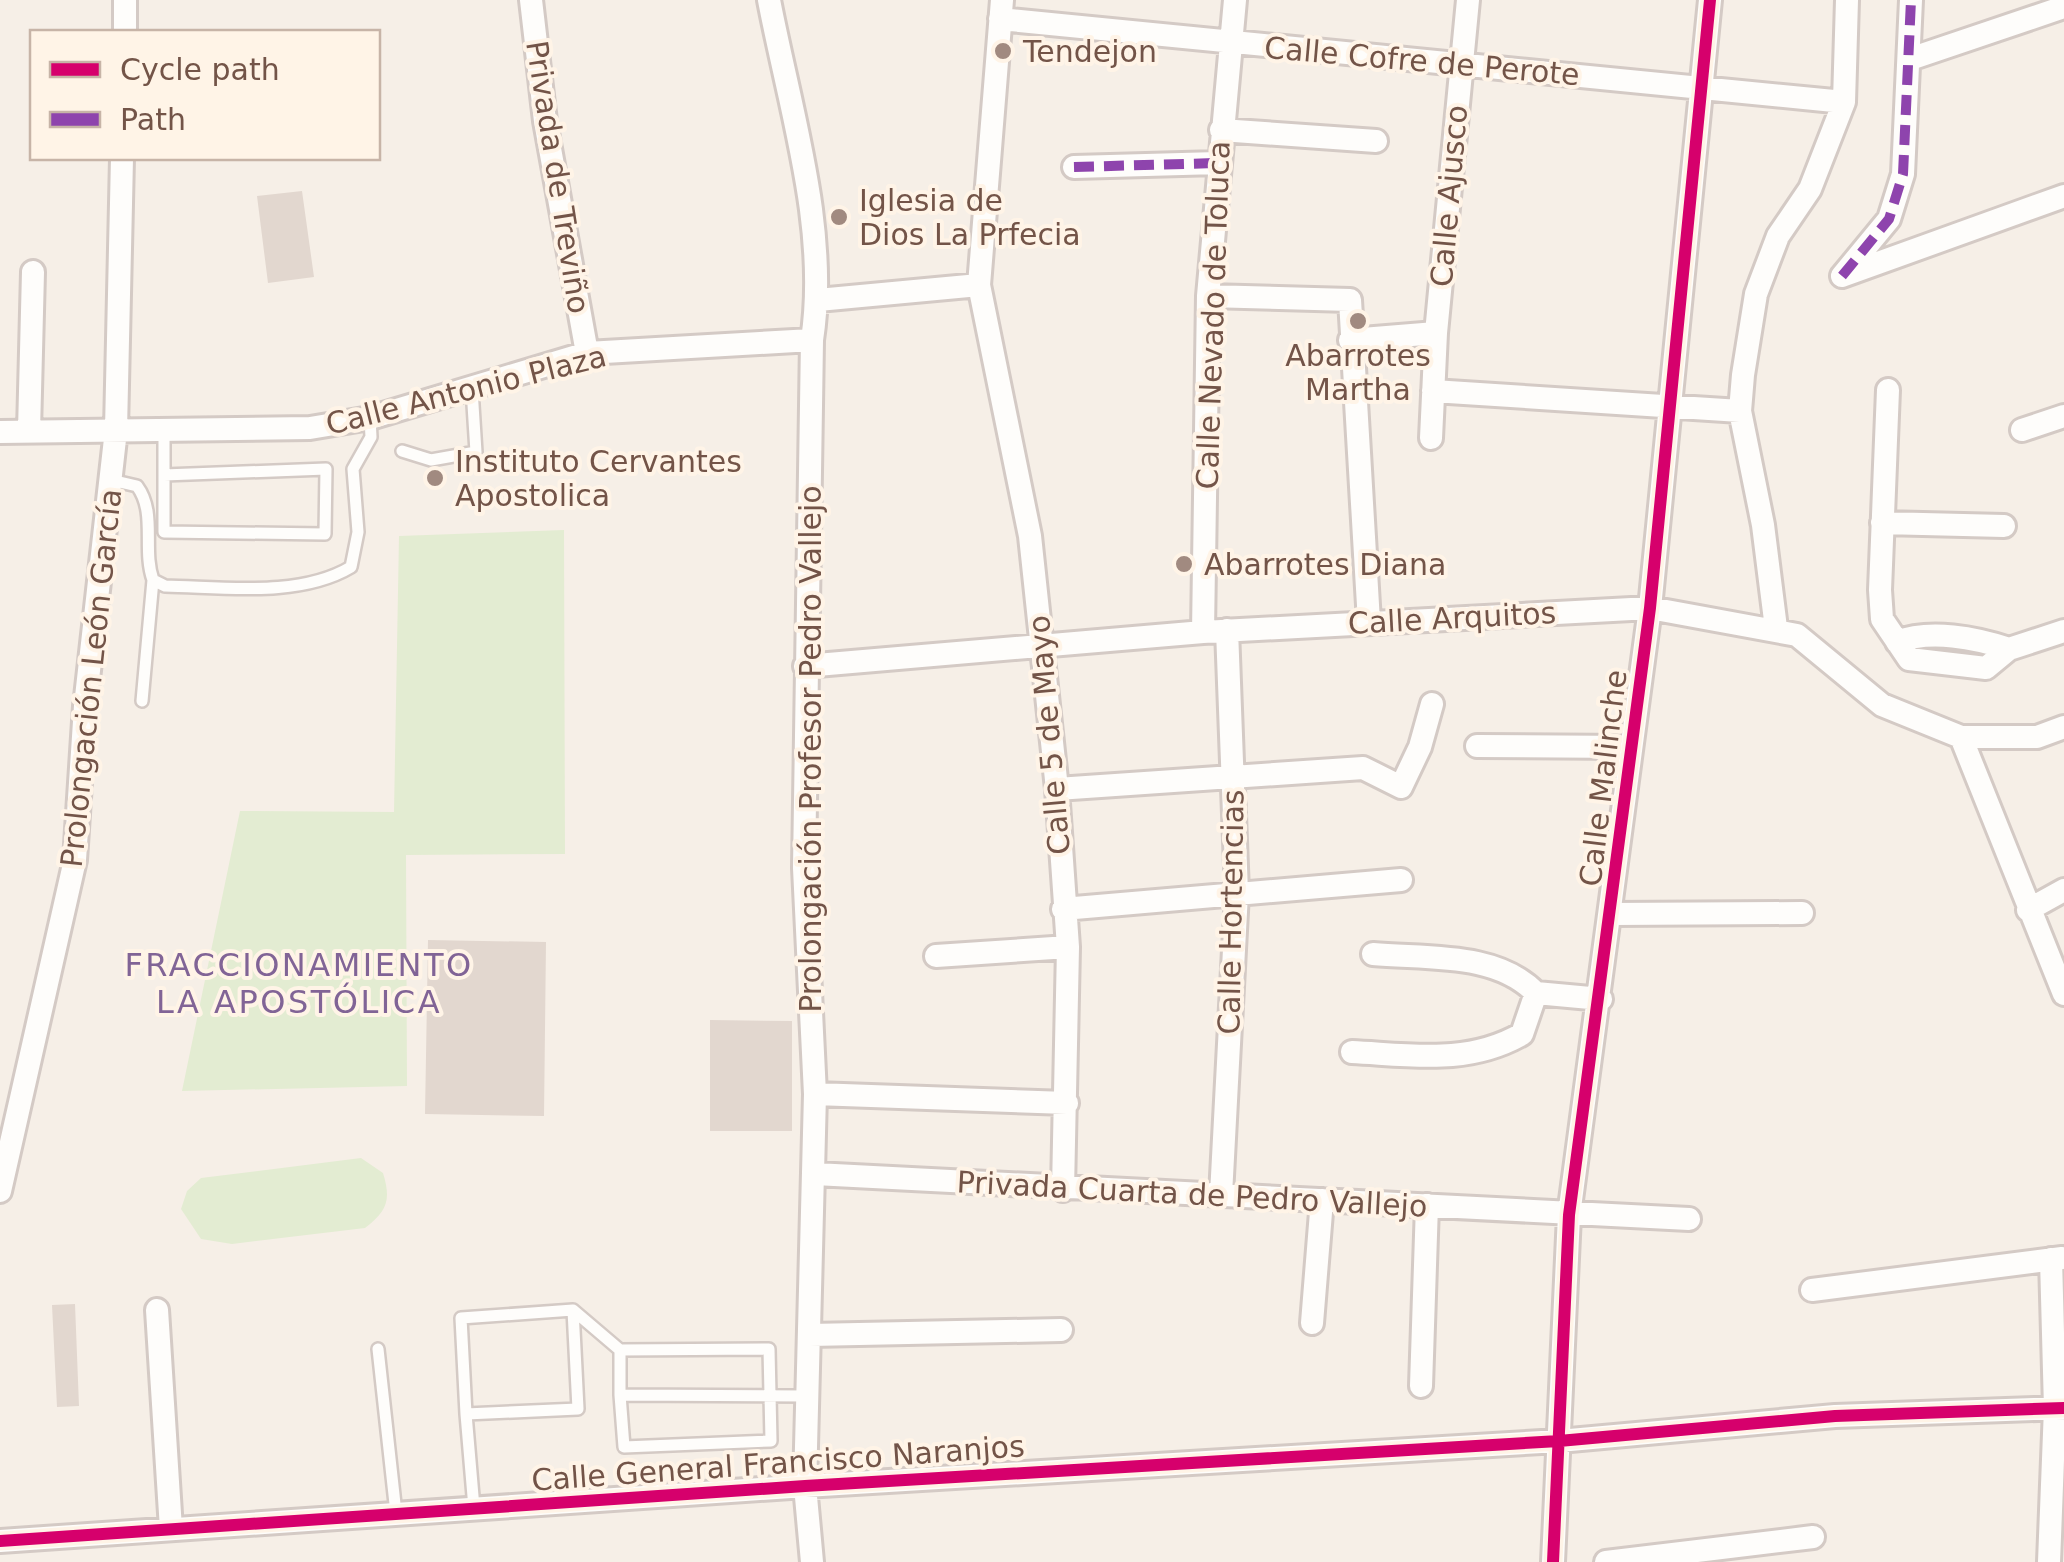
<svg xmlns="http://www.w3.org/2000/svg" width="2064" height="1562" font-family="'DejaVu Sans',sans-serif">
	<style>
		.green { fill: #e3ecd2 }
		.building { fill: #e2d7cf }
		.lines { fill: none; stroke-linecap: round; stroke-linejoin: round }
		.lane-casing { stroke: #d4cac5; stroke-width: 16 }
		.street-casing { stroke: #d4cac5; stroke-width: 28 }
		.lane { stroke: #fefdfb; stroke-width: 11 }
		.street { stroke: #fefdfb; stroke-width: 22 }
		.quiet { stroke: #8e44ad; stroke-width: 10; stroke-dasharray: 20 10; stroke-linecap: butt }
		.cycleway-casing { stroke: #fff4e7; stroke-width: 19 }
		.cycleway { stroke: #d6006c; stroke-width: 12 }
		.poi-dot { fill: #a18a80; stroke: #fff4e7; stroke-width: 4 }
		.labels { text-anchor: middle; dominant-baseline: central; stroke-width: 8; stroke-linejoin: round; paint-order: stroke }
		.poi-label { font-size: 30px; fill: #735448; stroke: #fff4e7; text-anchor: start }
		.street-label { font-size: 30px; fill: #735448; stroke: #fff4e7 }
		.neighbourhood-label { font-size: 32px; letter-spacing: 2.5px; fill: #816496; stroke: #fff4e7 }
	</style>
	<rect width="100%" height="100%" fill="#f6efe7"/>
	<path class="green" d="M564,530L565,854L406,855L407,1086L182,1091L240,811L394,812L399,536Z
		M361,1158L383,1173C391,1199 388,1211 365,1228L232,1244L201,1239L181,1209L187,1191L201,1178Z"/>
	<path class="building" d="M302,191L314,277L268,283L257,196Z
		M428,940L546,942L544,1116L425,1114Z
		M710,1020L792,1021V1131H710Z
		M75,1304L79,1406L57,1407L52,1305Z"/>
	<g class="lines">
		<defs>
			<path id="lane" d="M402,451L431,460L476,452L472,389
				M164,475L326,469L325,534L164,532V430
				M111,480L137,486C157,513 142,549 153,580L165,586C223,587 299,598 351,567L358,532L353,469L371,437L370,418
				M142,701L153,580
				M573,1310L578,1409L466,1414L461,1318L573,1310L620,1350V1395L806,1396
				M378,1349L396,1513
				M620,1350L769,1349L771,1441L624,1447L620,1395
				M466,1414L474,1508"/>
			<path id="street" d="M531,0L545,121L587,353
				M769,0C790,110 829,229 812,340L804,868L815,1094L805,1486L812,1562
				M1002,0L979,285L1030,536L1057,789L1068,947L1063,1190
				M1000,19L1844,102
				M125,32V0
				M1910,59L2064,7
				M1221,130L1376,141
				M1074,167L1218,163
				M1842,276L1889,219L1903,174L1911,0
				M1842,276L2064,196
				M1208,296L1350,300L1369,622
				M818,300L979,285
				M1350,340L1436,333
				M1888,390L1880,590L1882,619L1909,659L1986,668L2009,649L2064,631
				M1433,391L1740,411
				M2022,430L2064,416
				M29,431L33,272
				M0,432L310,428L370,418L587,353L812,340
				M1431,438L1436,333L1468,0
				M1882,523L2004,526
				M1776,628L1763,525L1740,411L1743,375L1756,294L1778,236L1810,189L1844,102L1847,0
				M1203,632L1208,296L1235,0
				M1897,642C1930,629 1976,638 2009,649
				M805,666L1203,632L1650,608L1797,635L1882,705L1961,737H2037L2064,727
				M1961,737L2064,994
				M1477,746L1630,747
				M1057,789L1363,768L1401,787L1420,747L1432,704
				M1063,909L1401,880
				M2028,910L2064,890
				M1612,914L1802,913
				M1373,954C1428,959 1496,952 1536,993L1601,999
				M936,956L1068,947
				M1352,1052C1412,1055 1468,1065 1522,1034L1536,993
				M815,1094L1067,1103
				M815,1174L1689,1219
				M0,1191L75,860L85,706L116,430L122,158
				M1221,1195L1237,893L1227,630
				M1812,1290L2062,1258
				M157,1310L171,1529
				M1312,1323L1322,1200
				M810,1335L1061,1330
				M1421,1386L1427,1205
				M0,1541L805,1486L1559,1441L1835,1416L2064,1408
				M1553,1562L1569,1215L1650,608L1710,0
				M1606,1562L1813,1537
				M2049,1562L2055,1408L2051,1259"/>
		</defs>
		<use href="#lane" class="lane-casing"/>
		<use href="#street" class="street-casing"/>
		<use href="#lane" class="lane"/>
		<use href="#street" class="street"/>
		<path class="quiet" d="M1074,167L1218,163
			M1842,276L1889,219L1903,174L1911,0"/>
		<defs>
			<path id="cycleway" d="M0,1541L805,1486L1559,1441L1835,1416L2064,1408
				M1553,1562L1569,1215L1650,608L1710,0"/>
		</defs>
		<use href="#cycleway" class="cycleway-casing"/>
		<use href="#cycleway" class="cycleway"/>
	</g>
	<g class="poi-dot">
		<circle cx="1003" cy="51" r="10"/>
		<circle cx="839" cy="217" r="10"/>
		<circle cx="1358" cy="321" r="10"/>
		<circle cx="435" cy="478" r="10"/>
		<circle cx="1184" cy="564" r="10"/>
	</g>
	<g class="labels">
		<g class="poi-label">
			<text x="1023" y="51">Tendejon</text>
			<text x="859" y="200">Iglesia de<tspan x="859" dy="34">Dios La Prfecia</tspan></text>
			<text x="1358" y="355" text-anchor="middle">Abarrotes<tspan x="1358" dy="34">Martha</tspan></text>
			<text x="455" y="461">Instituto Cervantes<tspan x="455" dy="34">Apostolica</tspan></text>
			<text x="1204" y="564">Abarrotes Diana</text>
		</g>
		<g class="street-label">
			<text transform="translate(1422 61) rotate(5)">Calle Cofre de Perote</text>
			<text transform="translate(558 177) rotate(81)">Privada de Treviño</text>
			<text transform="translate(1449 196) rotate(-85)">Calle Ajusco</text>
			<text transform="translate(1213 315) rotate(-88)">Calle Nevado de Toluca</text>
			<text transform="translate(466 390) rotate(-14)">Calle Antonio Plaza</text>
			<text transform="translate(1452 618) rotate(-3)">Calle Arquitos</text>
			<text transform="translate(91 678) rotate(-84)">Prolongación León García</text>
			<text transform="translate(1049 735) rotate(-95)">Calle 5 de Mayo</text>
			<text transform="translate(810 749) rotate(-90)">Prolongación Profesor Pedro Vallejo</text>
			<text transform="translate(1603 778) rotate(-83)">Calle Malinche</text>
			<text transform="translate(1231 912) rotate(-89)">Calle Hortencias</text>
			<text transform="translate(1192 1194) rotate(3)">Privada Cuarta de Pedro Vallejo</text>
			<text transform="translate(778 1463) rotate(-4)">Calle General Francisco Naranjos</text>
		</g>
		<g class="neighbourhood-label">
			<text x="299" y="965">FRACCIONAMIENTO<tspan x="299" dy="37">LA APOSTÓLICA</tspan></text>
		</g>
	</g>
	<rect x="30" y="30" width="350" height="130" fill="#fff4e7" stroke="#c7b4a7" stroke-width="2.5"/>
	<rect x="50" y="62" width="50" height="15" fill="#d6006c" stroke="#c7b4a7" stroke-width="2.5"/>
	<text x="120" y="80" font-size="30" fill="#735448">Cycle path</text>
	<rect x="50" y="112" width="50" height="15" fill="#8e44ad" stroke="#c7b4a7" stroke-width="2.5"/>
	<text x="120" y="130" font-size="30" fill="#735448">Path</text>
</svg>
